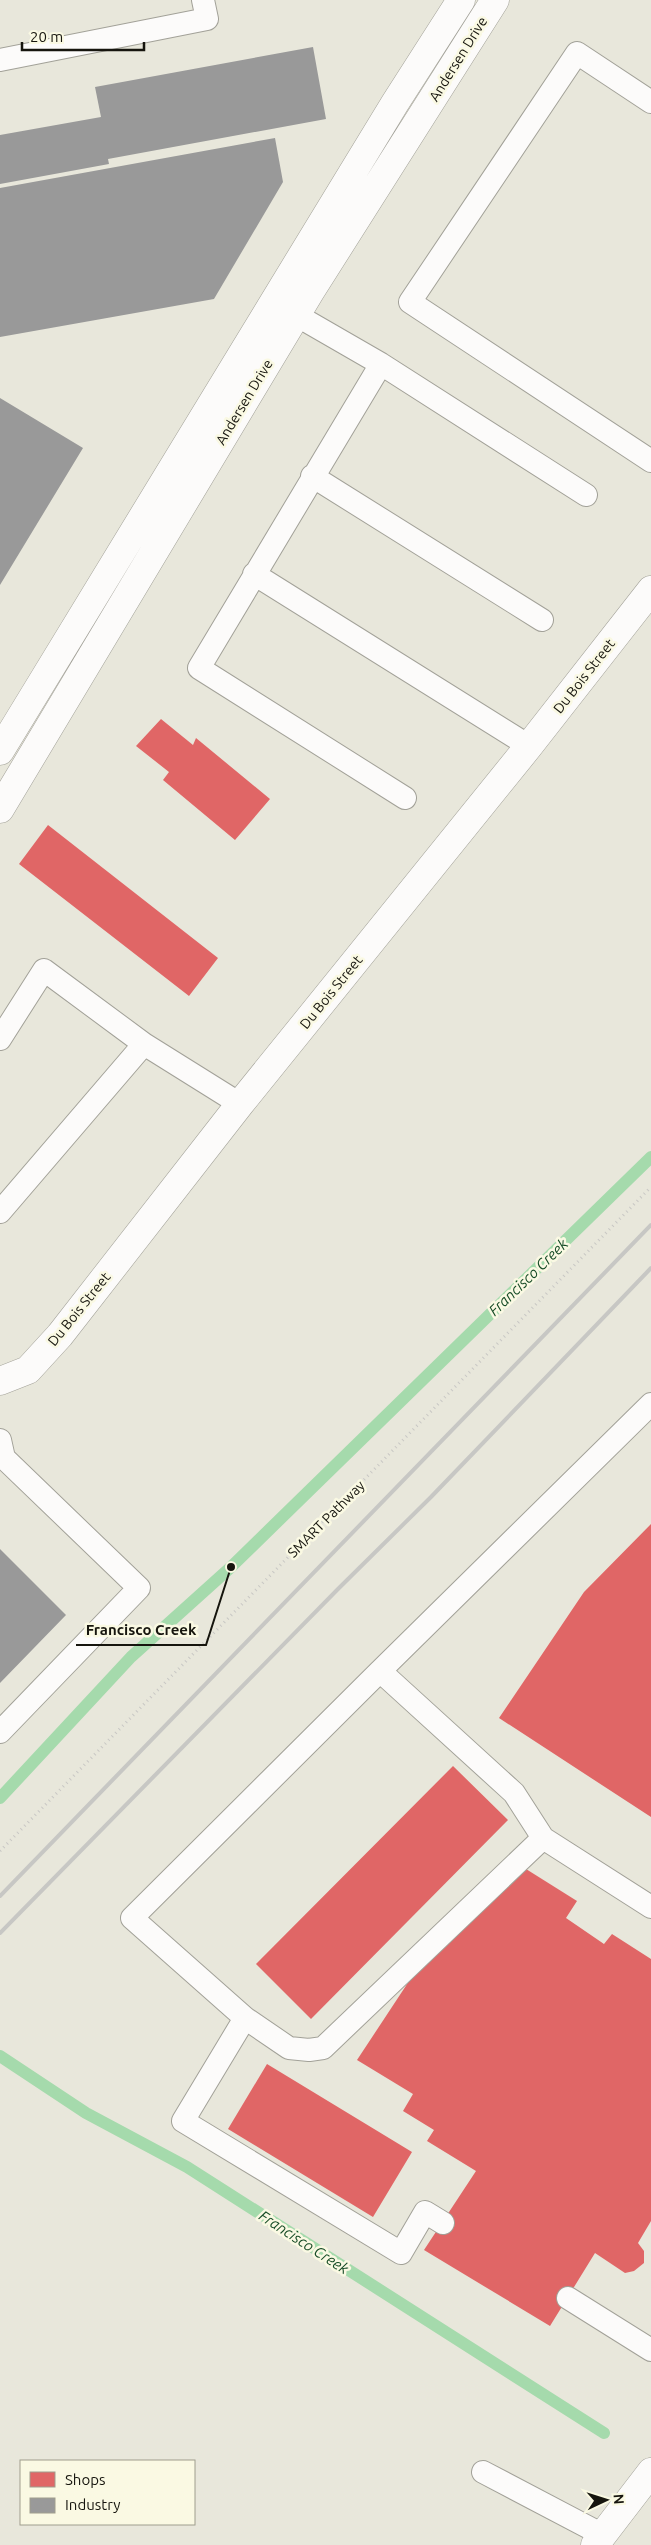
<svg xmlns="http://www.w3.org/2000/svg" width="651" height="2545" font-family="Ubuntu,sans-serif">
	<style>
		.shops { fill: #e06666 }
		.industry { fill: #999 }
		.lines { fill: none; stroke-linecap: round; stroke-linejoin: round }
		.stream { stroke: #a5daac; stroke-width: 12 }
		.service-casing { stroke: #a2a198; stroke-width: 24 }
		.tertiary-casing { stroke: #a2a198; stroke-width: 29 }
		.secondary-casing { stroke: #a2a198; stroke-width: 29 }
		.path { stroke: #c8c7c4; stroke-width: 3; stroke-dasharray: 1 4; stroke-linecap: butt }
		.service { stroke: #fcfbfa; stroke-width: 22 }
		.tertiary { stroke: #fcfbfa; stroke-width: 28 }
		.secondary { stroke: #fcfbfa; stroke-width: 28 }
		.rail { stroke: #c7c7c4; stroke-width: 4 }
		.labels { text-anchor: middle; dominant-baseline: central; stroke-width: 5; stroke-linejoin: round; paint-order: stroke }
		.street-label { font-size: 14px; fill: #16150e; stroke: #faf9e3 }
		.water-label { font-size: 15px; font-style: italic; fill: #154b25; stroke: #faf9e3 }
		.leader { fill: none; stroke: #16150e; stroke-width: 2 }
		.callout-dot { fill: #16150e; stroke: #faf9e3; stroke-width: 2 }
		.callout-label { font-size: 15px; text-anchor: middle; font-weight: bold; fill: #16150e; stroke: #faf9e3; stroke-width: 5; stroke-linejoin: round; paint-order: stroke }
	</style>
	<rect width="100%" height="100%" fill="#e8e7db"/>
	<path class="shops" d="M161,719L193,745L196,738L270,799L235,840L163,780L169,772L136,746Z
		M48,825L218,958L189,996L19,864Z
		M651,1524V1817L499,1718L584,1592Z
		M453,1766L508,1820L311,2019L256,1964Z
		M526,1869L577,1901L566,1918L604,1944L612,1934L651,1959V2221L638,2243L644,2251V2263L634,2271L625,2273L595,2253L550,2326L424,2250L476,2171L427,2141L434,2130L403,2111L413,2094L357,2060L419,1966Z
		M267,2064L412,2152L373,2217L228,2129Z"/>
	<path class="industry" d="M313,47L326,119L108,159L109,164L0,184V135L101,117L95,87Z
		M275,138L283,182L214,299L0,337V188Z
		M0,398L83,448L0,585Z
		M0,1549L66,1615L0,1683Z"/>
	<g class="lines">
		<path class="stream" d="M0,1798L131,1657L231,1567L651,1157
			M0,2056L86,2113L187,2167L604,2433"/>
		<defs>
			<path id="service" d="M0,60L207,19L203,0
				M651,102L577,53L410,302L651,461
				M296,315L381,364L586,495
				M381,364L199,668L405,798
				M312,476L542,620
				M254,574L529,746
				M0,1039L44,970L144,1044L240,1104
				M0,1212L144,1044
				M651,1404L380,1671L514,1793L543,1838L651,1907
				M0,1440L4,1458L139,1588L0,1732
				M380,1671L132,1918L245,2018L289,2048L309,2050L323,2048L543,1838
				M245,2018L183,2121L401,2253L425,2212L443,2223
				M568,2298L651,2350
				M483,2472L603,2535"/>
			<path id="tertiary" d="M0,1381L28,1370L60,1335L240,1104L529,746L651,590
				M595,2545L651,2472"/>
			<path id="secondary" d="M0,751L395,103L461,0
				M0,809L310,292L495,0"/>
		</defs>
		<use href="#service" class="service-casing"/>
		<use href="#tertiary" class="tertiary-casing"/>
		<use href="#secondary" class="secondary-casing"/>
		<path class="path" d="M0,1851L651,1187"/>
		<use href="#service" class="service"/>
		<use href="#tertiary" class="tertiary"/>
		<use href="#secondary" class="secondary"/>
		<path class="rail" d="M0,1896L651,1225
			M0,1933L338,1589L431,1497L651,1268"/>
	</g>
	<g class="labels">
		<g class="street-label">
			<text transform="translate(458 59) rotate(-58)">Andersen Drive</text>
			<text transform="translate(244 402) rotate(-59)">Andersen Drive</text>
			<text transform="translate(584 676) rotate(-52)">Du Bois Street</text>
			<text transform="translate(331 992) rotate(-51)">Du Bois Street</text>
			<text transform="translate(79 1309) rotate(-51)">Du Bois Street</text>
			<text transform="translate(326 1519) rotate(-45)">SMART Pathway</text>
		</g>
		<g class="water-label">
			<text transform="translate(528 1277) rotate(-44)">Francisco Creek</text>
			<text transform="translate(304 2242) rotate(33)">Francisco Creek</text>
		</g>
	</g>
	<path class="leader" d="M231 1567L206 1645H76"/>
	<circle class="callout-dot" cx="231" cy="1567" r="5"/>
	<g class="callout-label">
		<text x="141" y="1635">Francisco Creek</text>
	</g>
	<rect x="20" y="2460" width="175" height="65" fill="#faf9e3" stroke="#9f9e8e"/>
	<rect x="30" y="2472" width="25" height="15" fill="#e06666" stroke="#9f9e8e"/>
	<text x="65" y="2485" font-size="15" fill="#16150e">Shops</text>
	<rect x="30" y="2498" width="25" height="15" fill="#999999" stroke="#9f9e8e"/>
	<text x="65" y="2510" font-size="15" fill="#16150e">Industry</text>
	<g transform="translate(606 2500) rotate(86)" stroke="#faf9e3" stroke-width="4" paint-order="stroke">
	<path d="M0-4L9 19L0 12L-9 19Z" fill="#16150e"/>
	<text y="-8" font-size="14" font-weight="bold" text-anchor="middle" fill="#16150e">N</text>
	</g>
	<path d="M22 42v8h122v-8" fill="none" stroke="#16150e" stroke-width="2.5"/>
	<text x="30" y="42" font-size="15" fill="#16150e" stroke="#faf9e3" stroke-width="4" paint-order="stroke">20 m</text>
</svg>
